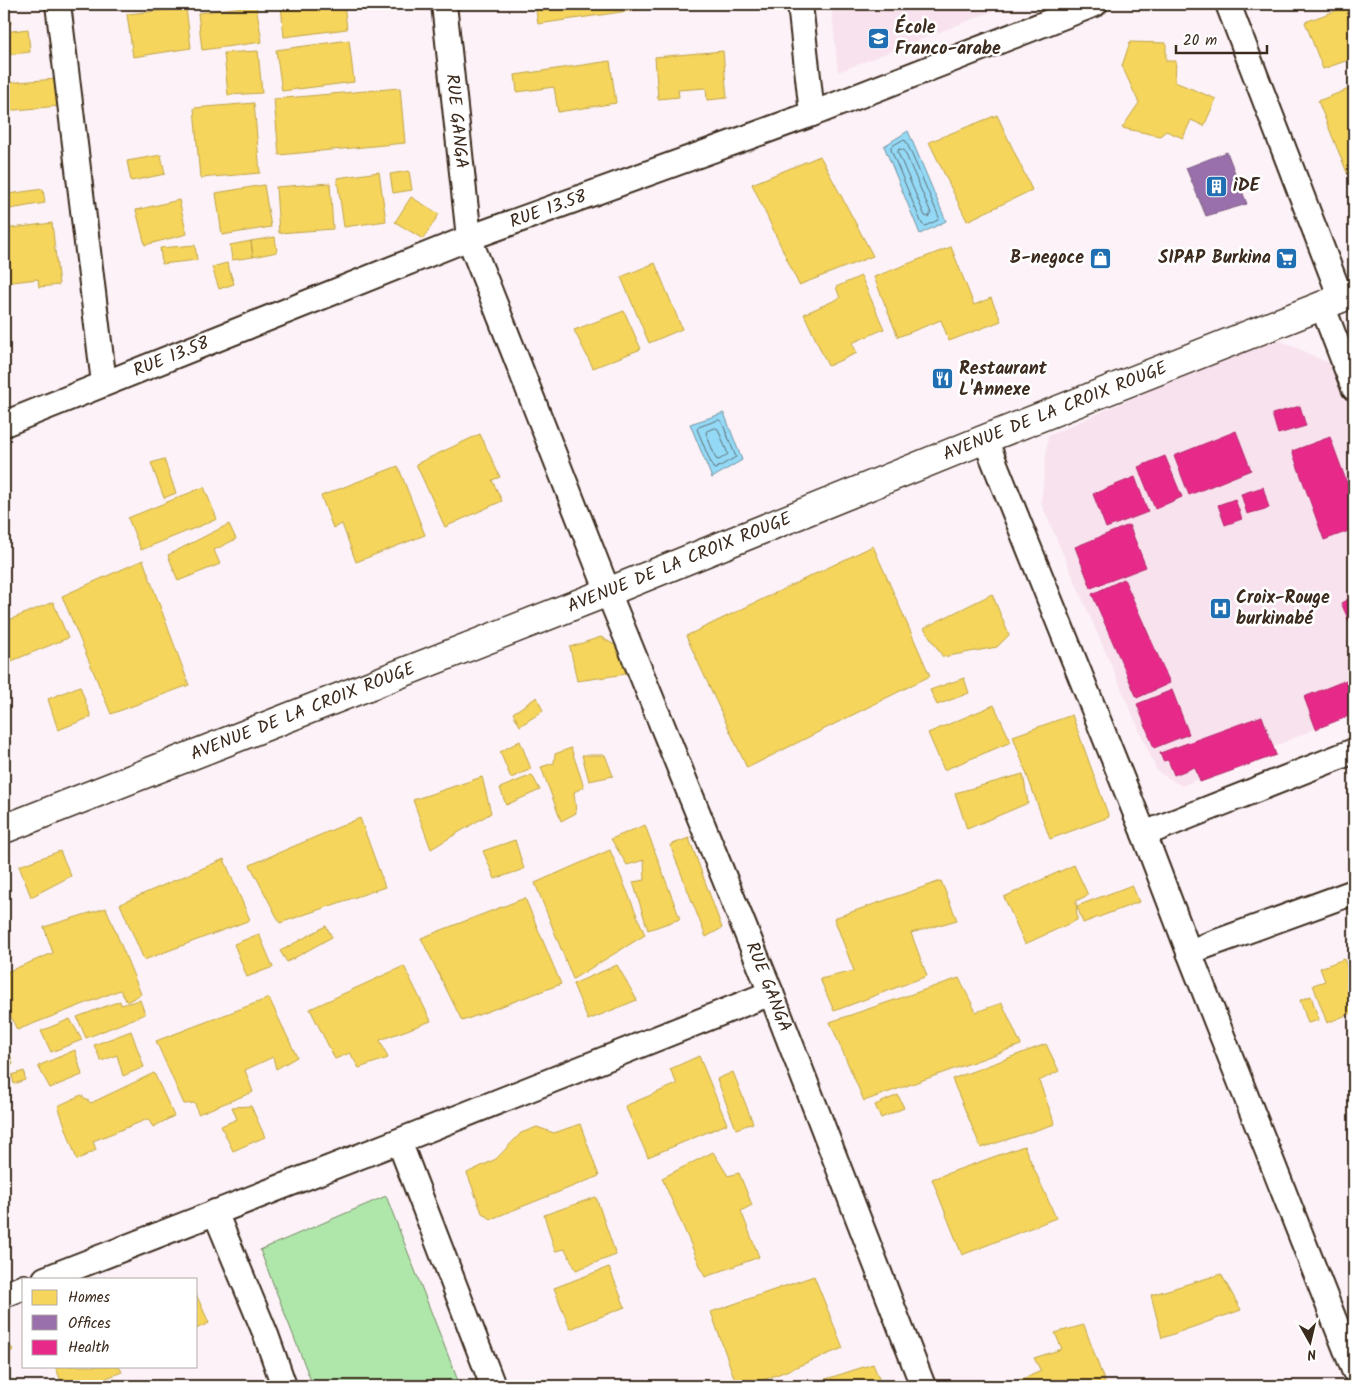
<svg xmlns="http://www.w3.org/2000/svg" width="1358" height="1390" font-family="Kalam,sans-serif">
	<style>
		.built { fill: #f8e2ee }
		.green { fill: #afe7ab; stroke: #758864 }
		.water { fill: #94d9f6; stroke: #7093a0 }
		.homes { fill: #f6d55c; stroke: #bea249 }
		.offices { fill: #9970ab; stroke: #7d5b81 }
		.health { fill: #e7298a; stroke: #b3296a }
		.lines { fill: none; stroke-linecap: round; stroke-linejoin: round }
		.shore { stroke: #5f7074; stroke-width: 1 }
		.street-casing { stroke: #3b2a1e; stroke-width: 28 }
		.secondary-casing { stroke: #3b2a1e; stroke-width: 31 }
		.street { stroke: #fff; stroke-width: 24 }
		.secondary { stroke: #fff; stroke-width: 28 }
		.labels { text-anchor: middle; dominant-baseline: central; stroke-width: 5; stroke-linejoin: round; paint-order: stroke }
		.poi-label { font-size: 18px; font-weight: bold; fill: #3b2a1e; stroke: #fff; text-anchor: start }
		.street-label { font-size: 18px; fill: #3b2a1e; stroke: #fff }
	</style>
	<rect width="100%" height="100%" fill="#fcf2f7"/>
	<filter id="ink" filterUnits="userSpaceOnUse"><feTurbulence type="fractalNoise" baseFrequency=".02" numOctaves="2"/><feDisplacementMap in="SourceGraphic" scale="10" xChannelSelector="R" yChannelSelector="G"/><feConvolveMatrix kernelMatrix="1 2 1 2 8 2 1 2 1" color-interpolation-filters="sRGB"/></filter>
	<g filter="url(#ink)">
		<path class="built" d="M831,4H1011L838,72Z
			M1271,336L1348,372L1354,388V712L1182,786L1157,771L1041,503L1048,436Z"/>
		<path class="green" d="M386,1196L460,1386H313L260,1250Z"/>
		<path class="water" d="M908,131L946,221L920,234L884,146Z
			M724,413L742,460L712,478L690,424Z"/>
		<path class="homes" d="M4,4H8L11,24L4,25Z
			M298,4H344L347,29L284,37L281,6Z
			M535,4H641L642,9L538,24Z
			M1354,4V58L1323,69L1305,22Z
			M256,5L262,42L202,50L198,13Z
			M186,8L191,48L133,57L127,14Z
			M28,29L30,52L4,55V32Z
			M349,40L354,82L282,91L276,50Z
			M1130,42L1166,43V61H1176L1175,82L1216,99L1204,126L1191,120L1183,138L1166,131L1160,136L1122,128L1139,103L1122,66Z
			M258,51L262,93L228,95L224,53Z
			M723,51L727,98L707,100L706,88L678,90L679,97L658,99L655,57Z
			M610,61L616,103L558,112L554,87L517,92L515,75Z
			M57,79L60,106L4,111V83Z
			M1354,87V179L1350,180L1318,101Z
			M400,88L405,143L279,155L274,99Z
			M254,103L260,173L200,178L194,108Z
			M997,115L1032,190L967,221L929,142Z
			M161,155L165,174L131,181L127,161Z
			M820,156L873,256L799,285L752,184Z
			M409,171L412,190L393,193L390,174Z
			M379,172L386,221L344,227L337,178Z
			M330,183L333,229L279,233L276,187Z
			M264,185L271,227L222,235L216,193Z
			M43,189L45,203L10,209L8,194Z
			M411,197L439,214L423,239L395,222Z
			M179,200L187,234L145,245L136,210Z
			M52,223L59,285L39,287L38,279L4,283V229Z
			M275,237L277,252L253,257L251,241Z
			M251,241L253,257L232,260L230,245Z
			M195,245L197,260L162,264L160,248Z
			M951,247L974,305L991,298L1001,321L949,341L941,320L898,337L874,277Z
			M227,263L234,284L219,289L212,267Z
			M655,263L682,329L649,343L621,277Z
			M861,276L884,329L852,343L857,353L828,366L804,314L840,298L836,287Z
			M624,311L641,349L593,368L574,330Z
			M480,434L500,477L492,480L502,501L445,527L416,464Z
			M164,459L176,493L164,498L151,463Z
			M398,466L425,535L356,562L342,524L333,528L321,496Z
			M204,487L217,519L141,550L128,518Z
			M229,524L236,539L214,550L220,564L178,581L168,555Z
			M873,546L930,676L747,768L686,636Z
			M143,560L189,685L111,714L62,596Z
			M992,594L1009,635L997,647L943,657L924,628Z
			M53,602L68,638L4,664V622Z
			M601,637L618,647L626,674L577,681L570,647Z
			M964,678L969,693L937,705L930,690Z
			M80,686L91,717L58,730L48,699Z
			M537,697L543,711L520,726L513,713Z
			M994,705L1011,742L944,770L928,733Z
			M1072,715L1109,817L1050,839L1013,736Z
			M520,741L531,769L511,778L500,752Z
			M571,748L584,787L574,792L576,813L561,821L541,767L554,763L555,754Z
			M582,755H605L613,776L589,781Z
			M1023,774L1028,803L967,829L955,793Z
			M532,775L540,790L506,805L500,788Z
			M482,777L491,813L431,849L413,800Z
			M360,818L385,887L280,923L250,865Z
			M645,825L680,919L648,930L633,882L645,880L644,860L627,865L611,839Z
			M689,838L722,928L706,937L670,845Z
			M515,840L524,869L495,879L483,851Z
			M610,850L645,935L573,979L535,883Z
			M60,851L71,876L31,897L19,866Z
			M224,859L250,920L144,960L120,904Z
			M1074,865L1088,895L1076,901L1077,920L1025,944L1004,897Z
			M941,881L957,920L911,933L927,976L834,1011L820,979L854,971L834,918Z
			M1132,885L1139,902L1083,923L1077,906Z
			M525,898L561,984L462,1021L421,938Z
			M106,908L141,994L127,1002L120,990L17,1030L4,1001V973L53,953L44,927Z
			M326,926L332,937L287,962L280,951Z
			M259,934L273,967L247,977L234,944Z
			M1344,959L1354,985V1012L1327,1023L1313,985L1325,981L1320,968Z
			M617,965L637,1000L588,1020L573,984Z
			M404,966L431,1021L380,1040L388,1058L359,1068L350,1053L335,1059L310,1009Z
			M959,978L976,1012L1002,1003L1021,1045L864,1101L830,1022Z
			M1311,996L1319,1020L1308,1023L1300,1000Z
			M269,998L297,1057L276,1069L273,1057L245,1070L253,1092L198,1114L195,1103L184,1104L156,1041Z
			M140,1000L145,1014L86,1038L77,1017L120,1001L121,1005Z
			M70,1019L82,1040L51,1052L41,1031Z
			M131,1031L144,1067L123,1076L117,1055L101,1061L94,1045Z
			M4,1037L13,1064L4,1069Z
			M1046,1044L1059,1071L1039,1081L1055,1124L981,1148L952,1079Z
			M75,1050L82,1075L50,1088L38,1066Z
			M699,1056L727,1124L648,1157L625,1106L677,1084L670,1069Z
			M24,1071L25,1080L14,1084L12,1075Z
			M733,1072L753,1123L736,1129L717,1079Z
			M154,1073L174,1116L153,1127L148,1119L93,1141L96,1150L77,1160L58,1106L81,1095L91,1103Z
			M898,1095L904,1108L881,1118L875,1105Z
			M251,1106L265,1137L233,1151L221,1126L237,1119L232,1107Z
			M580,1124L599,1176L491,1219L482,1213L467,1173L496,1159L521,1133L537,1127L554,1133Z
			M1024,1146L1056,1218L962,1255L932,1179Z
			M713,1152L728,1176L739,1173L752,1205L741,1211L759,1257L705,1277L662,1178Z
			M596,1197L616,1255L576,1270L565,1249L555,1251L544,1215Z
			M609,1267L625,1307L570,1329L554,1288Z
			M1221,1274L1241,1310L1162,1338L1151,1295Z
			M814,1276L843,1348L749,1386H737L711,1312Z
			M196,1294L209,1323L196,1329Z
			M1084,1325L1106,1386H1009V1385L1041,1371L1034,1358L1062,1349L1055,1333Z
			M4,1336L13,1350L4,1356Z
			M873,1364L882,1386H804Z
			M55,1366H119L122,1372L86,1386H63Z"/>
		<path class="offices" d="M1227,152L1247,204L1206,216L1186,168Z"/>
		<path class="health" d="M1300,406L1306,426L1278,434L1272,414Z
			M1236,431L1251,470L1189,495L1174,456Z
			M1330,437L1354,502V529L1324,540L1292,451Z
			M1165,456L1182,497L1155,509L1138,467Z
			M1135,477L1148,512L1106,528L1093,494Z
			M1263,487L1269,508L1247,514L1241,494Z
			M1235,499L1242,519L1225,525L1218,505Z
			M1129,525L1146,567L1091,588L1075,547Z
			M1124,579L1170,683L1137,698L1092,594Z
			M1354,596V632L1341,603Z
			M1349,679L1354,693V714L1316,729L1304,697Z
			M1172,690L1189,734L1154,748L1137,704Z
			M1262,716L1276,755L1200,782L1195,767L1174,775L1168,760L1163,761L1160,753Z"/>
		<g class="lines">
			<path class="shore" d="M903,140L906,141L939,217L938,220L925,226L922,224L891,150V147Z
				M899,149L904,150L931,213L928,217L925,216L898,153Z
				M719,420L722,422L736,457L715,469L713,468L697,429L699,427Z
				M716,428L718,429L728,454L719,460L716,459L706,433L707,431Z"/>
			<defs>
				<g id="street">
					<path d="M58,4L104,383"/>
					<path id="s1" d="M444,4L469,238L608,592L771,993L923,1386"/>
					<path d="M800,4L812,114"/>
					<path d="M1228,4L1341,298"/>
					<path d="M1322,305L1354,388"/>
					<path id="s2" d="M4,424L469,238L812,114L1095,4"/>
					<path d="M985,439L1144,834L1189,952L1354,1370"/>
					<path d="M1144,834L1354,751"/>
					<path d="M1189,952L1354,892"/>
					<path d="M399,1141L493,1386"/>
					<path d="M215,1212L266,1335L284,1386"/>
					<path d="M45,1279L399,1141L771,993"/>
					<path d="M4,1295L24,1287"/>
				</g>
				<g id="secondary">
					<path id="s3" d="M4,829L608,592L985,439L1354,293"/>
				</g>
			</defs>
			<use href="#street" class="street-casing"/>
			<use href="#secondary" class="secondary-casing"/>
			<use href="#street" class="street"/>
			<use href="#secondary" class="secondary"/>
		</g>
	</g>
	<defs>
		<symbol id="school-square" viewBox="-11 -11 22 22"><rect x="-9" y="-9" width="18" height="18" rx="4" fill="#1f6fb2" stroke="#fff"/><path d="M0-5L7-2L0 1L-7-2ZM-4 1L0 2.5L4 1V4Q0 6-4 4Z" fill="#fff"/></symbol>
		<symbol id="building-square" viewBox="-11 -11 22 22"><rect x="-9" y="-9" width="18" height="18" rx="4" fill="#1f6fb2" stroke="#fff"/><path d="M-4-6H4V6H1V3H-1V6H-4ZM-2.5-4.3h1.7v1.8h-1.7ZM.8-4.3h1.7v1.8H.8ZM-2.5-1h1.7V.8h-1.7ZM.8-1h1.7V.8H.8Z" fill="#fff"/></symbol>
		<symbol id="shop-square" viewBox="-11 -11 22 22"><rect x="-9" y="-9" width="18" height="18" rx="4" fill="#1f6fb2" stroke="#fff"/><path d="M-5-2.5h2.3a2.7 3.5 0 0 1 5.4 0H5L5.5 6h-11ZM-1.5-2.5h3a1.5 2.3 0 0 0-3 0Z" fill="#fff"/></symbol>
		<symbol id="supermarket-square" viewBox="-11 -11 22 22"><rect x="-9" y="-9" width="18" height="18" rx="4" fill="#1f6fb2" stroke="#fff"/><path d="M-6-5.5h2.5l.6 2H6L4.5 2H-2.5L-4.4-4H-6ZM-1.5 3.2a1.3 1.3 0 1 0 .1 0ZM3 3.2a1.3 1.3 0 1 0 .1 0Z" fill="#fff"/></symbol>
		<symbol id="restaurant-square" viewBox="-11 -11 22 22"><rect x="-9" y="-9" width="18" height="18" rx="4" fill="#1f6fb2" stroke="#fff"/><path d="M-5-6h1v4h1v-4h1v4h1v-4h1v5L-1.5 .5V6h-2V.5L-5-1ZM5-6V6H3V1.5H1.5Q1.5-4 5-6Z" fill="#fff"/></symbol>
		<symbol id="hospital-square" viewBox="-11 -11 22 22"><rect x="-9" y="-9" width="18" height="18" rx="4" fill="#1f6fb2" stroke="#fff"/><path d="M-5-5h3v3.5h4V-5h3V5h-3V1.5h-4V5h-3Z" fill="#fff"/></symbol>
	</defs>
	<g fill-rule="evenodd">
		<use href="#school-square" x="866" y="26" width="25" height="25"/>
		<use href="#building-square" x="1204" y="174" width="25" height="25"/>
		<use href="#shop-square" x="1088" y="246" width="25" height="25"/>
		<use href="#supermarket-square" x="1274" y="246" width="25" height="25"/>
		<use href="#restaurant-square" x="930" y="366" width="25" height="25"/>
		<use href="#hospital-square" x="1208" y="596" width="25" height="25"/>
	</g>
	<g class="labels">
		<g class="poi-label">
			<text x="895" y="28">École<tspan x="895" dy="21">Franco-arabe</tspan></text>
			<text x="1233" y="186">iDE</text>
			<text x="1084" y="258" text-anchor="end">B-negoce</text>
			<text x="1271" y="258" text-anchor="end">SIPAP Burkina</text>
			<text x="959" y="369">Restaurant<tspan x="959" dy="21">L'Annexe</tspan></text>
			<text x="1236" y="598">Croix-Rouge<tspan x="1236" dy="21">burkinabé</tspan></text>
		</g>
		<g class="street-label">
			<text stroke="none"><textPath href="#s1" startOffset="118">RUE GANGA</textPath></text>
			<text stroke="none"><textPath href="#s2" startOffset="585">RUE 13.58</textPath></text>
			<text stroke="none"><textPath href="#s2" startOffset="180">RUE 13.58</textPath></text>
			<text stroke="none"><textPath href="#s3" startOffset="1131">AVENUE DE LA CROIX ROUGE</textPath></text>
			<text stroke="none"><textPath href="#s3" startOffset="726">AVENUE DE LA CROIX ROUGE</textPath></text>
			<text stroke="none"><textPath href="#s3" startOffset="321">AVENUE DE LA CROIX ROUGE</textPath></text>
			<text stroke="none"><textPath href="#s1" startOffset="1042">RUE GANGA</textPath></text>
		</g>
	</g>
	<rect width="1358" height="1390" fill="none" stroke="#fff" stroke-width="20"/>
	<rect x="10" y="10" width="1338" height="1370" fill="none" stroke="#3b2a1e" stroke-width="2" filter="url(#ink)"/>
	<rect x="22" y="1278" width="175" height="90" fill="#ffffff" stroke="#b1aaa5"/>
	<rect x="32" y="1290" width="25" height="15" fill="#f6d55c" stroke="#b1aaa5"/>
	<text x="68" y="1302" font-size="15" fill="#3b2a1e">Homes</text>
	<rect x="32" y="1315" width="25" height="15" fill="#9970ab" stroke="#b1aaa5"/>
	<text x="68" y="1328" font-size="15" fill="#3b2a1e">Offices</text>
	<rect x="32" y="1340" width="25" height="15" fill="#e7298a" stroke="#b1aaa5"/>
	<text x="68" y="1352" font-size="15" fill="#3b2a1e">Health</text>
	<g transform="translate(1310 1342) rotate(172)" stroke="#ffffff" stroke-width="4" paint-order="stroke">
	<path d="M0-4L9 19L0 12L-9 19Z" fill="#3b2a1e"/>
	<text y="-8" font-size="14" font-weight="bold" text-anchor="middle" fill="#3b2a1e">N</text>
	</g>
	<path d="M1176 45v8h91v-8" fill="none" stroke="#3b2a1e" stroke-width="2.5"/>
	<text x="1183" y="45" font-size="15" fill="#3b2a1e" stroke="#ffffff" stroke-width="4" paint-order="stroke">20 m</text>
</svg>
